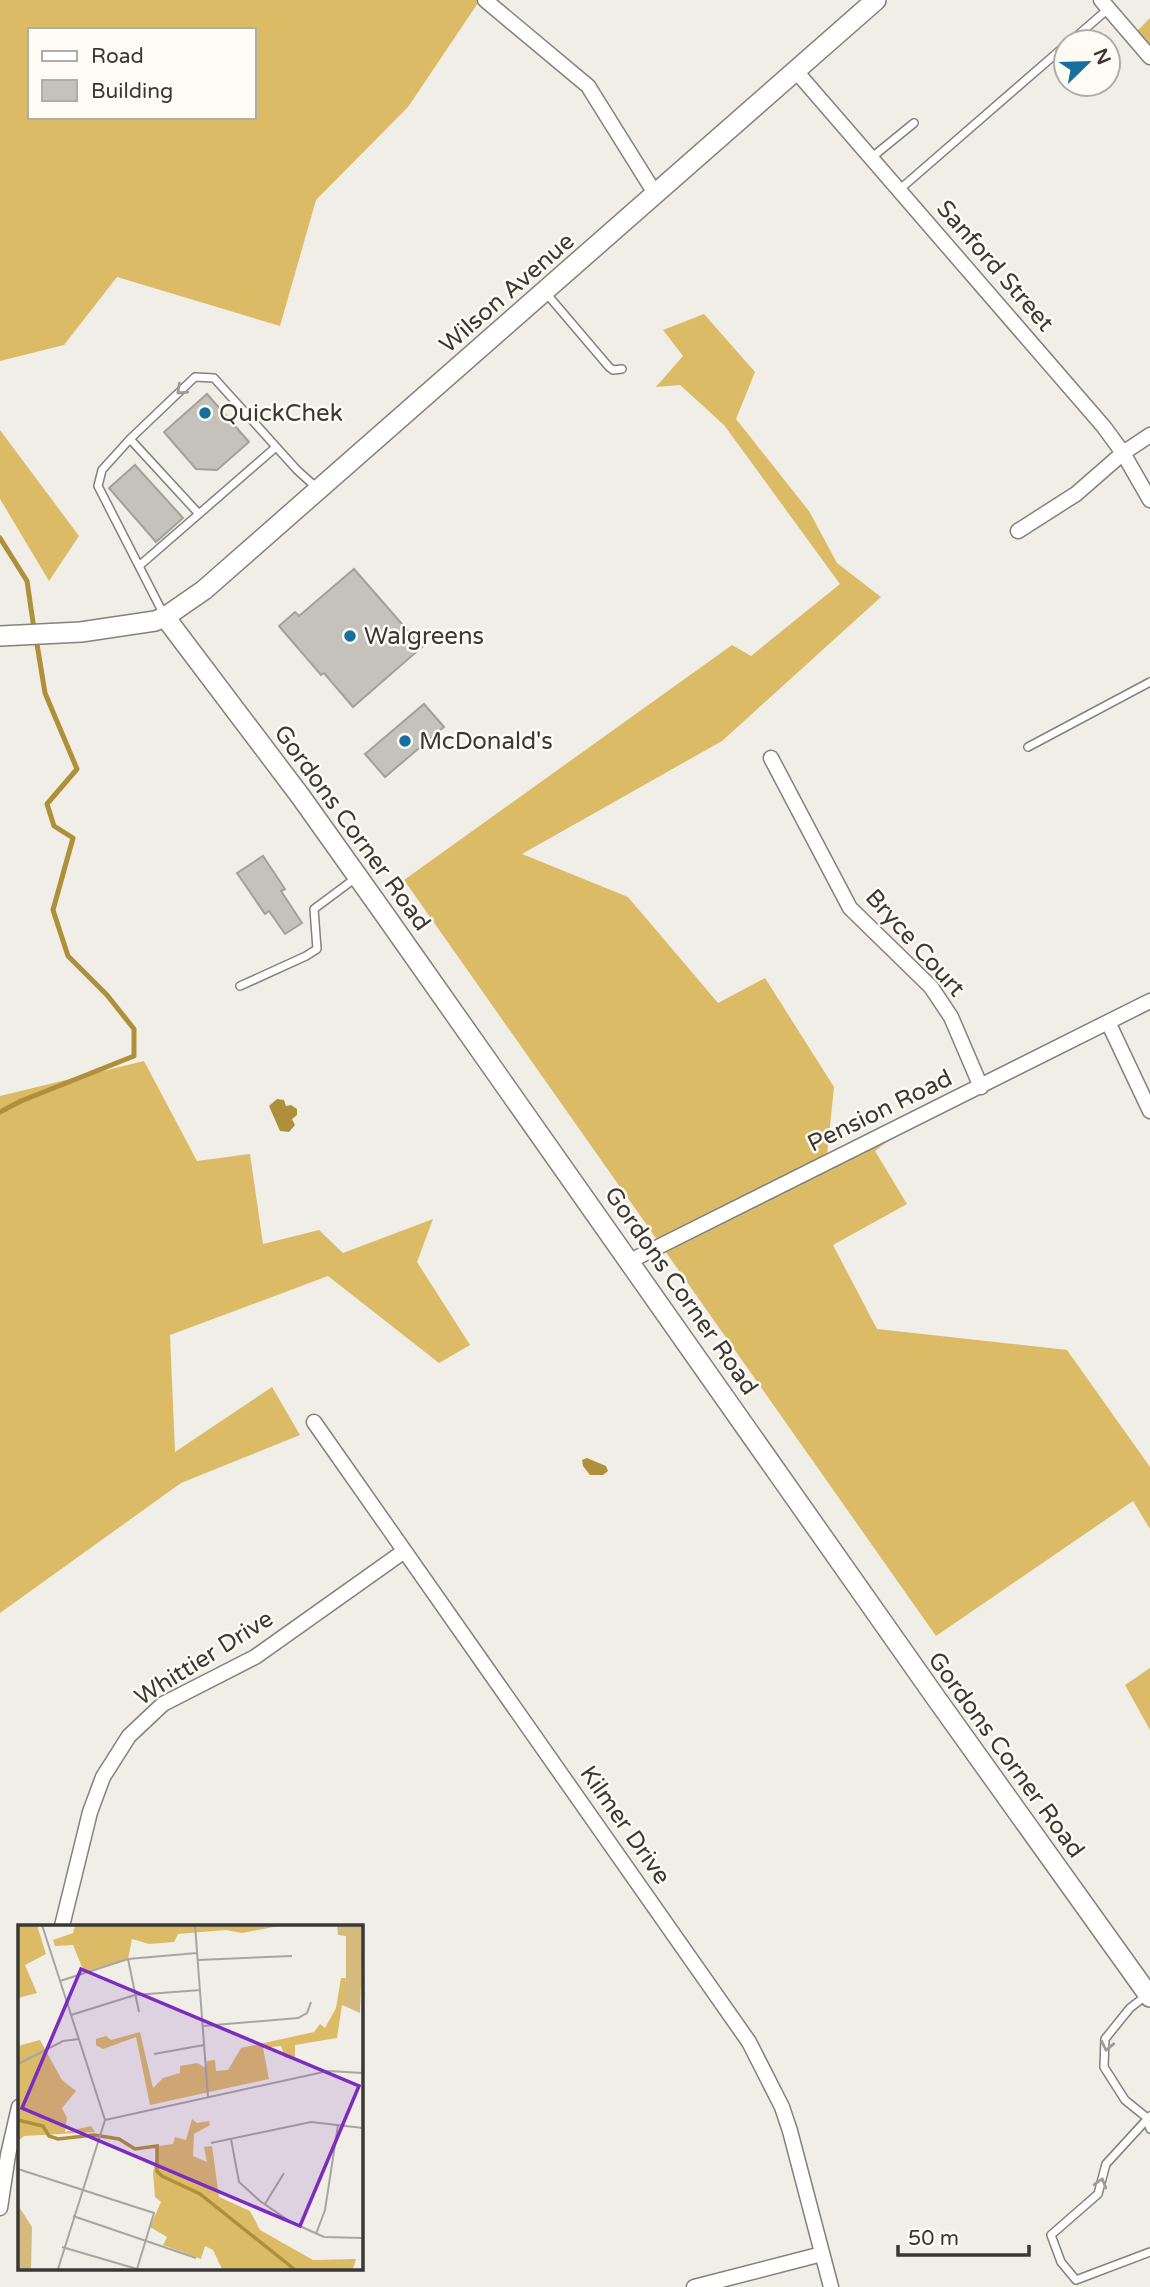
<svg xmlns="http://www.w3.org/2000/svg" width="1150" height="2287" font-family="'Varela Round',sans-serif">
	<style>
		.forest { fill: #dcbb67; fill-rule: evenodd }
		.water { fill: #af903a }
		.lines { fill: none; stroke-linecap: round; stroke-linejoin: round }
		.stream { stroke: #af903a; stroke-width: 5 }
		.building { fill: #c4c2bb; stroke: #a3a09a; stroke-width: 2 }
		.lane-casing { stroke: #84817b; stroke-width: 10 }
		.street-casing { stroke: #84817b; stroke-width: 17 }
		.secondary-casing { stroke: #84817b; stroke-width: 22 }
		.lane { stroke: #fff; stroke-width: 7 }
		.street { stroke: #fff; stroke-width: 14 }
		.secondary { stroke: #fff; stroke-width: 19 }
		.oneway { stroke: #9c9c9a }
		.poi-dot { fill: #166f9e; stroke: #fefbf4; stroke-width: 2.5 }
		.labels { text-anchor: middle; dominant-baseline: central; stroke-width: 5; stroke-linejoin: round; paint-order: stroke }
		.street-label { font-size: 24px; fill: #393836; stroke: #fefbf4 }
		.poi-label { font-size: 24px; fill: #393836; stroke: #fefbf4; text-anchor: start }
		.inset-river { fill: none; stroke: #af903a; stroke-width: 3.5 }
		.inset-road { fill: none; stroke: #a7a5a0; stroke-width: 2 }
		.view { fill: #7b2cbf; fill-opacity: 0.15; stroke: #7b2cbf; stroke-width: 3.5 }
		.inset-edge { fill: none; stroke: #393836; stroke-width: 3.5 }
	</style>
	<rect width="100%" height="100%" fill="#f0eee7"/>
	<path class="forest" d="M0,0H480L408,107L316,200L280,326L117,277L64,345L0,361ZM30,30H254V117H30Z
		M1150,18V50L1135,33Z
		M704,314L755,372L736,419L809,511L837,563L881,597L722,741L522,854L628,897L718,1003L765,978L834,1087L826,1165L897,1134L875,1151L907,1204L833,1245L877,1329L1067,1350L1150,1467V1529L1133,1501L936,1636L404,880L732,645L751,656L840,584L724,425L680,385L656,387L683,356L663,330Z
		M0,430L79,536L49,581L0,499Z
		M144,1061L197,1161L250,1154L263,1244L319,1230L343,1253L433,1219L417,1262L470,1345L439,1363L328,1276L170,1335L175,1452L272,1387L300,1435L181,1483L0,1613V1096Z
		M1150,1668V1730L1125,1685Z"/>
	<path class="water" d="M277,1099L284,1100L286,1106L291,1105L297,1109V1115L292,1119L295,1125L289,1132L280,1131L269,1106Z
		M587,1458L606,1466L608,1471L603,1475H590L583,1466L582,1460Z"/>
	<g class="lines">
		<path class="stream" d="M0,538L27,581L34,629
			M0,1112L21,1101L134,1056V1029L107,995L68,956L53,910L73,838L54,826L47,804L77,769L45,693L36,638"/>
	</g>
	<path class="building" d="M207,394L249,442L217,470L196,469L164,432Z
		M135,465L183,518L156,542L109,488Z
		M354,569L422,647L353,707L324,673L321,675L279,626L295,612L299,616Z
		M424,704L444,727L385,777L365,754Z
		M263,856L285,889L281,891L302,923L285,934L269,911L265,914L237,873Z"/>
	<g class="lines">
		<defs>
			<path id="lane" d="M1070,42L1108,9
				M871,158L914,123
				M899,190L1066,45
				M546,293L609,367L613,370L622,369
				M130,439L199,514
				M139,566L276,447
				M164,615L98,486L102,470L130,439L195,377L214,378L297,470L318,489
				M1028,747L1150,682
				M240,986L306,956L317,949L314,909L357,877
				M1147,1995L1130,2008L1105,2039L1104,2067L1125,2100L1146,2117L1150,2129
				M1150,2116L1106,2164L1098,2194L1051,2235L1061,2262L1076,2280L1150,2252"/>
			<path id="street" d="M485,0L588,86L656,195
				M1101,0L1150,57
				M795,70L1104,427L1123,453L1150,500
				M1018,531L1076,494L1123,453L1150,435
				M771,758L850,908L931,987L951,1017L981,1087
				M1108,1022L1150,1111
				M630,1261L1150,1001
				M314,1422L749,2042L782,2107L790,2131L831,2287
				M62,1926L90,1812L103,1777L129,1736L163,1704L255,1657L403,1552
				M0,2208L8,2155L19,2107
				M694,2287L822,2254"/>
			<path id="secondary" d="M165,617L301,797L385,915L936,1698L1150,1997
				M0,636L81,632L155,621L165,617L204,590L876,0"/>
		</defs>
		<use href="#lane" class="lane-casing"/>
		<use href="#street" class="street-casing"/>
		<use href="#secondary" class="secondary-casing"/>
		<use href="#lane" class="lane"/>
		<use href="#street" class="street"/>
		<use href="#secondary" class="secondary"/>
	</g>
	<defs><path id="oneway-chevron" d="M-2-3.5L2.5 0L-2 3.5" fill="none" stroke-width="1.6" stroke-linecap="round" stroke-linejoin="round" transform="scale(1.75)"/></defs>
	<g class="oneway">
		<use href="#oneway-chevron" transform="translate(181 390) rotate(137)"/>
		<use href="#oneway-chevron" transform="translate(1107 2046) rotate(102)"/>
		<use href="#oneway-chevron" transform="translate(1101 2183) rotate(-74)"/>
	</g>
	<g class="poi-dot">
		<circle cx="205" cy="413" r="7"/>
		<circle cx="350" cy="636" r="7"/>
		<circle cx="405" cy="741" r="7"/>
	</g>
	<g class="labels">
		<g class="street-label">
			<text transform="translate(995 266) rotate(49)">Sanford Street</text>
			<text transform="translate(507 293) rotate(-41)">Wilson Avenue</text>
			<text transform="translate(352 828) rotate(54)">Gordons Corner Road</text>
			<text transform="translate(915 943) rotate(48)">Bryce Court</text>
			<text transform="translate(880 1111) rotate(-26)">Pension Road</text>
			<text transform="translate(681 1291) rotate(55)">Gordons Corner Road</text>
			<text transform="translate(204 1658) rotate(-32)">Whittier Drive</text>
			<text transform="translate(1006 1755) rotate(54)">Gordons Corner Road</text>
			<text transform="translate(625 1825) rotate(55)">Kilmer Drive</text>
		</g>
		<g class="poi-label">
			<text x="219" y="413">QuickChek</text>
			<text x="364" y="636">Walgreens</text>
			<text x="419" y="741">McDonald's</text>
		</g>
	</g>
	<g transform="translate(18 1925)">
		<rect width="345" height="345" fill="#f0eee7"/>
		<path d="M319,0H345L342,88L322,79L328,53V11L320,10ZM0,280L14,302L13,344H0Z" fill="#d4bb7d"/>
		<path d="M0,0H19L28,29L7,40L19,68L0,73ZM30,0H266L224,8L208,5L160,9L156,17L131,19L114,14L110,34L66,47L55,20L37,21L35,15L55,8L57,1ZM323,53H328L319,113L277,120V132L267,133L263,121L245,123L251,154L132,180L118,112L85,124L78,120V114L88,111L93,115L122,107L135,163L145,153L162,148V141L179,138L188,143L189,136L197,135L198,146L210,145L223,123L296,107L302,99L307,103L318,83ZM22,115L44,155L58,166L44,183L49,193L47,207L73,201L77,207L6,211L0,216V121ZM174,194L179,198L191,196L192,200L176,209L175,231L189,237L186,222L194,221L201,272L232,286L242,305L295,335L338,334L335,344H204L195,325L187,321L183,334L145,320L149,312L132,302L143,277L137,272L135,248L140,221L155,219L157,212L168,215Z" fill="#dcbb67"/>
		<path class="inset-river" d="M0,195L25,201L31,211L40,214L76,210L101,214L117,224L139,221V246L144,251L182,269L276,344"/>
		<path class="inset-road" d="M24,0L87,195L40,344M177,0L190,172M110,34L121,87M180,35L274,31M42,56L110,34L179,28M53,90L117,70L182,65M185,101L280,93L289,88L293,77M136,129L186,120M0,139L45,116L61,114M87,195L310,146L345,148M213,214L221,257L242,276L273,297L306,312L345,313M193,218L293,197L345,203M0,244L136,288L119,344M247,279L266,248M55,291L178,333M298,309L307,285L320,200M44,322L119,344"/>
		<path class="view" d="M63,44L341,161L282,301L4,183Z"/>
		<rect width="345" height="345" class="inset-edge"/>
	</g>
	<rect x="28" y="28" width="228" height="91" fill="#fefbf4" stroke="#afada8" stroke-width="2"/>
	<rect x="42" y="51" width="35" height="10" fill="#ffffff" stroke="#afada8" stroke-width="2"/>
	<text x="91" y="63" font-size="21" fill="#393836">Road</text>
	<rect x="42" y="80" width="35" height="21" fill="#c4c2bb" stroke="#afada8" stroke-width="2"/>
	<text x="91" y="98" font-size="21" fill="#393836">Building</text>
	<g transform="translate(1087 63) rotate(67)"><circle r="33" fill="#fefbf4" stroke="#afada8" stroke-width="2"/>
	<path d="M0-5L12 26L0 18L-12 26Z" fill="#166f9e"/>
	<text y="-10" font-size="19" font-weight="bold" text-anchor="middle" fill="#393836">N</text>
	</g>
	<path d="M898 2245v10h131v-10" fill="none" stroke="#393836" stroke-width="3.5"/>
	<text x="908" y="2245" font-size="21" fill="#393836" stroke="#fefbf4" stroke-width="5" paint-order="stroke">50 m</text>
</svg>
